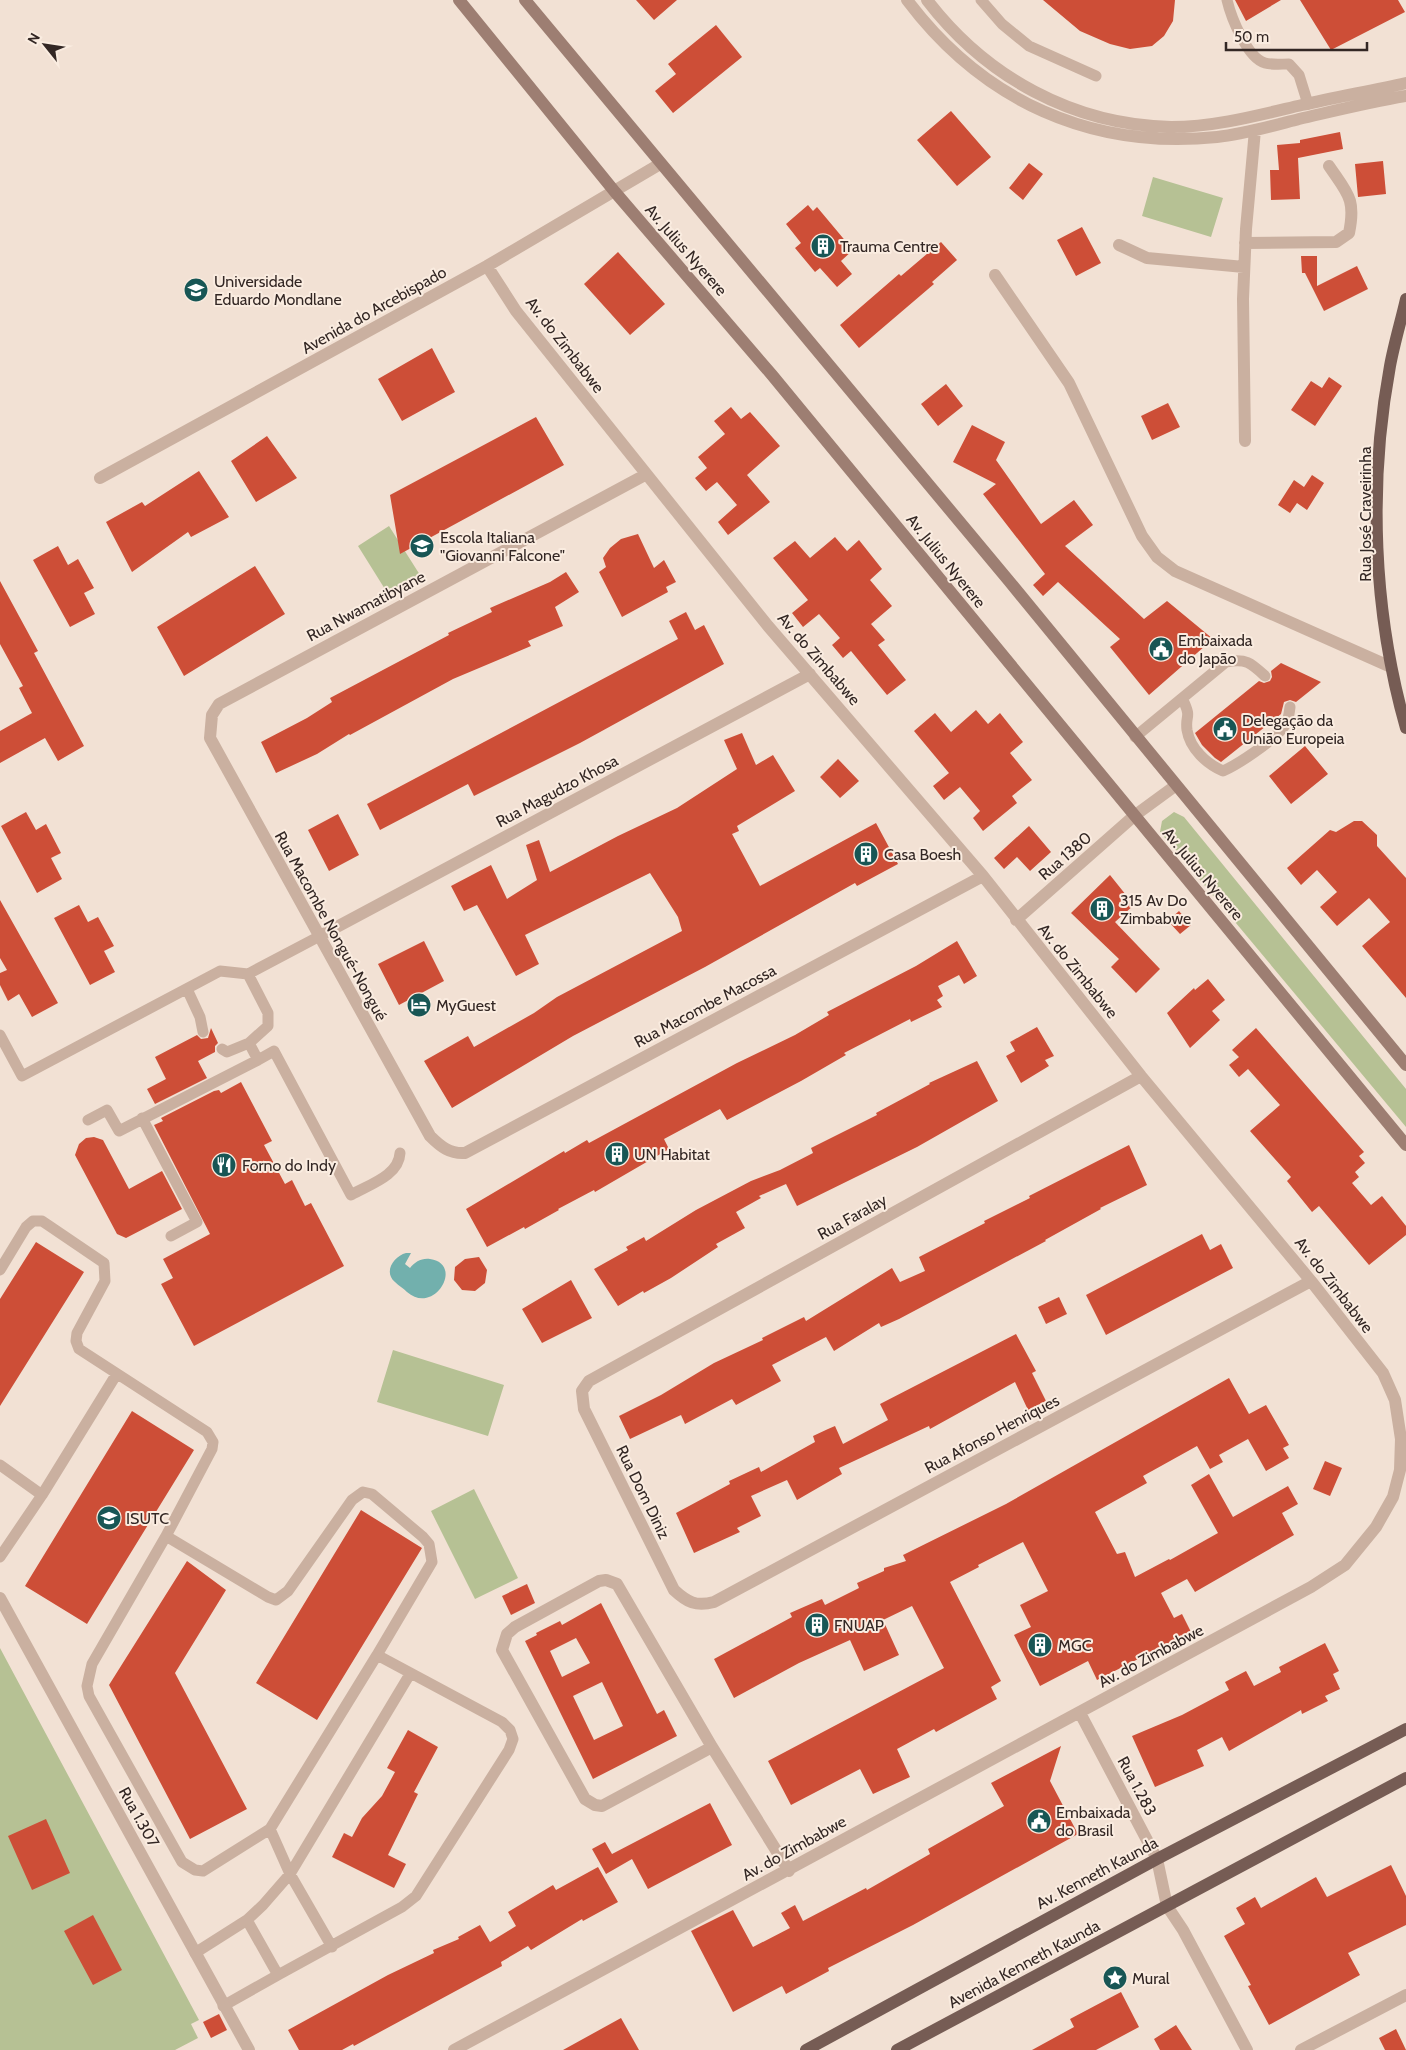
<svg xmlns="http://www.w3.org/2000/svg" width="1406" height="2050" font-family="Cabin,sans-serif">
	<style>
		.green { fill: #b6c194 }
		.water { fill: #72b0ad }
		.building { fill: #cd4e37; fill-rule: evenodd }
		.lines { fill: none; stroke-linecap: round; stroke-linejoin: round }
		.service { stroke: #cab0a0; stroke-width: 11 }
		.minor { stroke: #cab0a0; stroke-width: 12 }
		.secondary { stroke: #9d7e72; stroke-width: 12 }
		.primary { stroke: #765c54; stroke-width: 12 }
		.labels { text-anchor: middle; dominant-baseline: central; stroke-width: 4; stroke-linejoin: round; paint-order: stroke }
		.poi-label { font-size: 16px; fill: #332724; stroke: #faece0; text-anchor: start }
		.street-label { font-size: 16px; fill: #332724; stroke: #faece0 }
	</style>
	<rect width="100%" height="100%" fill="#f2e1d4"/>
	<path class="green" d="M1153,177L1223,198L1211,237L1142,216Z
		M389,526L420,575L388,594L358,546Z
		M1174,812L1184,817L1406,1089V1127L1160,832L1162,821Z
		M393,1350L504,1385L488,1436L377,1402Z
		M474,1489L518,1578L475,1599L431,1511Z
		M0,1648L199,2020L191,2024L198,2038L175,2050H0Z"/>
	<path class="water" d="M406,1253H411L405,1264L410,1268C415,1262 421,1258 430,1259C465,1264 434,1316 407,1292C403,1288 399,1286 395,1282C383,1272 394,1256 406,1253Z"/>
	<path class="building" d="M636,0H677L654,20Z
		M1043,0H1175L1173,21L1164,36L1152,46L1130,49L1110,44L1080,31Z
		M1235,0H1281L1246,21Z
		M1300,0H1398L1405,12L1331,50Z
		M716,25L742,57L673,113L655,91L676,74L668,64Z
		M951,111L991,157L957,186L917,140Z
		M1340,132L1343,149L1298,158L1300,199L1271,200L1270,170H1279L1277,145L1300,143V140Z
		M1383,161L1386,194L1358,197L1355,164Z
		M1029,163L1043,174L1023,200L1009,188Z
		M808,205L813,211L817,207L853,250L841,261L852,274L837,287L820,268L815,272L795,248L801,243L786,224Z
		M1082,227L1101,263L1076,276L1057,240Z
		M941,242L957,260L932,282L934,284L859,348L840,325L899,274L901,276Z
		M618,252L665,304L630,335L584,284Z
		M1301,256H1317V286L1357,266L1368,289L1324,311L1305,273H1302Z
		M432,348L455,392L402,421L378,379Z
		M1329,377L1342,386L1315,426L1291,410L1311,381L1322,388Z
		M946,384L963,406L938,426L921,404Z
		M1168,403L1180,427L1152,440L1141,416Z
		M731,407L741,419L750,412L780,446L747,475L770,502L728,535L718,522L737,505L717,482L706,491L695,478L707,468L698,457L725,434L714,421Z
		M536,417L564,465L400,554L390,495Z
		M972,425L1005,442L996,460L1041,524L1074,500L1093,525L1065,546L1144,619L1167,601L1213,639L1149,695L1110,647L1120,639L1058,582L1043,596L1033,585L1045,574L983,494L996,484L953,462Z
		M267,436L297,478L256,502L231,461Z
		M199,471L229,517L191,537L188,532L132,572L106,522L142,502L145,506Z
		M1312,475L1324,483L1307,510L1297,503L1290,513L1278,505L1294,480L1304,487Z
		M638,534L654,568L664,560L676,582L666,587L668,592L622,617L599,572L606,567L603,558L610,548L621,539Z
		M835,537L847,551L859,540L882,569L870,580L892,606L871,624L885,640L878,645L906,680L887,695L851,651L843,658L832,645L840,638L819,614L803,627L792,613L808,600L773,558L795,541L810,558Z
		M58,546L68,565L78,559L94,588L84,593L95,614L70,627L33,560Z
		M255,566L285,614L184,676L157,627Z
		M566,572L579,592L555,607L563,626L528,641L531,646L453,679L350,735L349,734L317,754L276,773L261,742L307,718L332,702L330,698L449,635L448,633L492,612L490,608L550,582Z
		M0,581L38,651L34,653L84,746L58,761L45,738L0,763V731L32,713L19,688L23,686L0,644Z
		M686,612L695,630L704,625L724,664L580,743L474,796L468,784L380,830L367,804L678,639L669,621Z
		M1281,663L1321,682L1296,702L1290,700L1284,702L1281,714L1221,762L1215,758L1202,745L1195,733L1259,681L1264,683L1270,681L1272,677L1271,671Z
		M976,710L988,724L1000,713L1023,742L1010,753L1032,780L1012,796L1017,803L983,831L973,818L980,811L960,787L944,800L933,786L949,773L914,731L935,713L951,732Z
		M742,733L756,765L773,755L795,791L737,826L739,831L732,834L760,886L876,823L898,864L857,886L855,883L705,967L573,1036L452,1108L424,1061L468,1036L474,1047L534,1013L557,997L682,931L678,917L650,873L525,935L539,964L516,976L477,905L464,911L451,886L491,865L507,899L537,880L526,845L539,840L550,872L618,836L677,808L737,769L724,740Z
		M1305,746L1328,774L1291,804L1269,776Z
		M838,759L859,781L840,798L820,777Z
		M26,812L36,830L46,824L61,853L51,858L62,879L37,893L1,826Z
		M338,814L359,855L329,871L308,830Z
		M1354,821H1362L1377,835V846L1406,878V998L1362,946L1390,922L1369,898L1337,926L1320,907L1337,892L1317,870L1301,885L1287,868L1330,830L1336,832Z
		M1029,826L1051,852L1030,871L1017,857L1004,869L994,858Z
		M1110,875L1134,905L1115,922L1160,969L1136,993L1111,967L1119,959L1071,913Z
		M0,900L58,1003L32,1017L19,994L8,1001L0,985V973L7,970L0,958Z
		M79,905L88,922L98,917L114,946L104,951L115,972L90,985L54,918Z
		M1179,911L1191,925L1180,934L1168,921Z
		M424,941L444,981L399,1005L378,964Z
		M957,941L977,976L964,984L959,975L938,986L943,996L937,1000L942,1007L911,1022L910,1019L844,1053L846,1055L801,1081L727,1120L720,1109L664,1139L669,1149L595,1192L594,1190L558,1209L559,1210L525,1229L524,1227L487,1247L466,1209L564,1151L565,1153L587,1140L589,1143L737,1063L795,1035L829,1015L827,1012L916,966Z
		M1208,979L1225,1000L1212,1011L1220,1020L1190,1048L1167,1013L1194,988L1195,990Z
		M1037,1027L1054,1056L1045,1060L1049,1066L1021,1083L1006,1056L1015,1051L1010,1042Z
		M211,1028L218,1043L215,1046V1052L198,1061L207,1078L155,1104L147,1089L166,1079L155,1057L197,1035L201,1039L208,1038Z
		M1256,1028L1364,1152L1359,1156L1365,1163L1355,1172L1359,1177L1352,1183L1371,1205L1382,1196L1406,1226V1235L1369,1265L1319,1206L1312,1212L1287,1181L1291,1177L1250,1131L1280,1105L1248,1069L1239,1077L1229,1065L1239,1057L1232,1050Z
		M977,1061L998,1101L917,1147L797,1206L786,1184L759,1196L761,1198L736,1212L745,1228L716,1244L718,1247L671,1278L644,1293L643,1291L618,1306L594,1269L628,1250L626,1247L644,1237L646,1241L696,1210L751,1181L780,1170L813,1153L811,1148L877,1115L876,1113L930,1084L929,1083Z
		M241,1082L272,1141L264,1145L285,1184L292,1180L305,1206L311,1203L344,1266L194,1346L161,1284L173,1278L163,1259L210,1234L154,1125L163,1121L161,1118L214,1091L219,1090L221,1093Z
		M94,1137L103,1140L129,1189L162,1171L182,1209L126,1238L117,1234L75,1155L79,1144L86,1138Z
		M1129,1145L1147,1185L1100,1208L1101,1209L1045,1240L1046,1241L899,1319L881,1327L879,1323L834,1351L826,1337L772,1365L781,1381L736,1405L732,1399L685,1424L681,1415L630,1439L619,1416L661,1395L714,1363L763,1340L762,1338L804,1317L806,1321L892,1268L900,1282L925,1271L919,1257L985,1223L984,1221L1030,1198L1029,1196Z
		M1202,1234L1210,1250L1221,1244L1233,1268L1106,1335L1086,1295Z
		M36,1242L84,1272L0,1406V1299Z
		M479,1257L487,1270L485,1283L475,1291L462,1290L454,1280L455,1267L465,1259Z
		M571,1280L592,1318L542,1343L522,1309Z
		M1059,1297L1067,1314L1046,1324L1038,1307Z
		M1016,1334L1036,1371L1032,1373L1046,1401L1028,1410L1015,1382L930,1429L929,1426L839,1468L842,1474L797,1500L787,1480L751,1496L761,1516L737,1528L740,1532L694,1553L676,1513L730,1484L729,1481L759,1467L761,1472L815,1442L813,1436L828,1429L835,1426L843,1444L888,1420L880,1404Z
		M1229,1378L1249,1414L1266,1405L1289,1445L1283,1448L1289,1458L1266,1471L1248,1439L1219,1455L1223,1462L1210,1469L1197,1446L1143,1476L1147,1483L1095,1512L1117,1554L1125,1552L1135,1577L1169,1559L1170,1560L1218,1533L1191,1485L1209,1474L1233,1517L1288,1486L1298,1504L1282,1513L1294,1535L1195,1592L1187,1579L1161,1593L1174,1618L1182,1614L1191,1632L1097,1680L1088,1661L1040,1686L1014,1635L1031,1627L1020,1605L1048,1591L1023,1542L978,1565L979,1567L950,1582L1001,1681L991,1687L997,1699L936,1732L934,1729L897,1749L910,1777L873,1794L860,1769L791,1805L768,1761L944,1668L912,1606L883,1620L899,1655L864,1671L850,1640L799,1663L734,1698L714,1659L792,1617L790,1613L822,1599L825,1605L859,1588L857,1583L884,1571V1568L906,1561L903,1555L1006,1504Z
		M132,1411L194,1450L87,1624L25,1586Z
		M1325,1461L1342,1468L1330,1496L1313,1489Z
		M361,1510L422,1548L317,1720L256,1683Z
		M187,1561L226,1590L175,1673L247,1809L190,1839L109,1685Z
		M527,1584L535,1603L511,1615L502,1596Z
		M601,1603L657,1714L664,1710L677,1736L593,1779L525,1641L537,1635L536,1633L560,1621L562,1625ZM576,1638L590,1663L562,1677L550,1651ZM602,1682L623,1726L594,1740L573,1696Z
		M1325,1643L1339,1671L1333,1674L1340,1689L1325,1696L1328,1701L1302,1714L1301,1710L1229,1751L1222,1737L1197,1750L1204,1766L1155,1787L1132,1736L1182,1715L1229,1690L1225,1682L1246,1671L1254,1686L1281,1672L1279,1667Z
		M408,1730L438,1747L414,1792L418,1794L388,1855L406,1864L394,1888L332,1857L344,1833L352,1837L362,1818L382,1796L395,1772L387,1768Z
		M1061,1746L1050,1781L1078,1834L913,1925L828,1968L829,1971L786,1994L782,1986L733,2012L691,1931L733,1910L753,1947L790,1928L781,1913L795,1905L803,1921L866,1888L867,1890L930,1854L928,1849L1004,1806L991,1783Z
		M710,1803L732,1845L648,1889L632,1859L606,1874L592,1849L605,1842L612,1854Z
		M46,1819L70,1873L32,1890L8,1836Z
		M1391,1865L1406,1896V1925L1348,1953L1360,1975L1269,2025L1248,1986L1251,1985L1224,1936L1245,1924L1236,1908L1255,1897L1261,1908L1316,1877L1327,1897Z
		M598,1867L618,1902L583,1921L582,1919L531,1950L528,1946L501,1962L502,1966L354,2046L353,2044L342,2050H299L288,2030L388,1975L434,1953L433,1950L459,1939L458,1937L480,1925L490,1942L516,1926L508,1912L553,1885L556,1890Z
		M93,1915L122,1970L93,1985L64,1931Z
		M1121,1992L1139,2027L1096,2050H1032L1074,2027L1070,2019Z
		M219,2014L227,2030L211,2038L203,2022Z
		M621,2018L639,2050H563Z
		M1176,2025L1192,2050H1160L1154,2039Z
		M1396,2029L1406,2050H1385L1379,2038Z"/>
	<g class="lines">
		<path class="service" d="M981,0L1002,24L1029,46L1096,76
			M1227,0C1231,17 1247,58 1265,63C1272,65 1281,64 1289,64L1299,75L1308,104
			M1183,700C1192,719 1185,714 1187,730C1190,749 1207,764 1223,771C1239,764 1271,742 1282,729C1288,723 1289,715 1290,707
			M1135,737L1226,662C1246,658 1251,663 1265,676
			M187,989L200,1017L203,1032
			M0,1035L22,1076L220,971L248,974L318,937
			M249,1043L258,1060L274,1051L351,1195C368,1185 399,1176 400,1153
			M222,1049L227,1052L249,1043L268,1026V1013L248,974
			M142,1118L197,1222L171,1236
			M88,1120L107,1110L119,1131L258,1060
			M0,1270L26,1227L33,1221H42L48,1225L104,1263L105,1281L77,1333L76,1341L79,1349L207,1432L213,1442L212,1449L166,1536L268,1597L276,1600L288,1591L352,1500L363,1492L372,1494L423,1537L429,1544L432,1562L377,1655L502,1722L510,1730L513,1739L509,1750L416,1896L402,1907L278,1975L247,1920L263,1905L290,1874L410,1674
			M0,1465L42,1495
			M166,1536L92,1664L87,1686L89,1696L182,1862L195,1870L203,1871L270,1829L377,1655
			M0,1557L42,1495L116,1375
			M270,1829L290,1874L332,1947
			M195,1953L247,1920
			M223,2006L278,1975"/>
		<path class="minor" d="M907,0C983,101 1091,150 1217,137C1245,134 1272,126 1299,119C1334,111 1370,102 1406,96
			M927,0C986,77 1073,125 1171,127C1215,127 1259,115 1302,105C1336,97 1371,91 1406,83
			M1245,243L1336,242L1349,233C1356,199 1348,194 1329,166
			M1119,245L1147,258L1244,267
			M995,275L1069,383L1142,536L1157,557L1175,571L1391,667
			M1245,441L1243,299L1246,229L1255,130
			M645,475L219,704L212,715L210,738L430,1136C441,1147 450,1154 465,1153L983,876
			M100,478L487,266L660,164
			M1016,920L1134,816L1175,786
			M318,937L810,674
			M1141,1076L589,1381L582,1391L584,1409L674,1590C687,1602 696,1607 714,1602L1311,1281
			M0,1598L249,2050
			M1080,1713L1157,1859L1167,1906L1183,1930L1247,2050
			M712,1747L602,1806L595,1805L585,1799L502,1650L507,1634L515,1627L599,1581L606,1580L617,1584L712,1747L789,1871
			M454,2050L1311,1587L1345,1565L1376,1527L1393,1497L1400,1470L1401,1439L1395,1400L1383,1373L1311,1281L1141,1076L983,876L768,626L516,311L487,266
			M1301,2050L1406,1995"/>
		<path class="secondary" d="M459,0L615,192L772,375L1406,1145
			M525,0L1009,581L1406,1065"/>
		<path class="primary" d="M1406,299C1401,321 1394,344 1390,366C1368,485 1373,612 1406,728
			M806,2050L1157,1859L1406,1729
			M897,2050L1406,1778"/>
	</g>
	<defs>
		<symbol id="building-disc" viewBox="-11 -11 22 22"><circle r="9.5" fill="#185655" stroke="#faece0"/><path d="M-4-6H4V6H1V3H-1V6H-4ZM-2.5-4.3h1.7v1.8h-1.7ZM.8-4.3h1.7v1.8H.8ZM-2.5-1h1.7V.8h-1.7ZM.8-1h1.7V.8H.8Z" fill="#fff"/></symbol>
		<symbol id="university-disc" viewBox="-11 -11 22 22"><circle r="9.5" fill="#185655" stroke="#faece0"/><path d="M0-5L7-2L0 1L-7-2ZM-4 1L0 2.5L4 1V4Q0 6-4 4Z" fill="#fff"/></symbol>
		<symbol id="school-disc" viewBox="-11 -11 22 22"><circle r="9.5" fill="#185655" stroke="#faece0"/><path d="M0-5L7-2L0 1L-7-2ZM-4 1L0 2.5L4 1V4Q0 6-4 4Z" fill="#fff"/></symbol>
		<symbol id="civic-disc" viewBox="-11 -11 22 22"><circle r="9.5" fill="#185655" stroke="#faece0"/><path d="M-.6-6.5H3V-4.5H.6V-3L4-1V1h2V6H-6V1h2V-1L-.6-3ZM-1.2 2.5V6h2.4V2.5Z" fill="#fff"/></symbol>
		<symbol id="hotel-disc" viewBox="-11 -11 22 22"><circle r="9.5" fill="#185655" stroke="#faece0"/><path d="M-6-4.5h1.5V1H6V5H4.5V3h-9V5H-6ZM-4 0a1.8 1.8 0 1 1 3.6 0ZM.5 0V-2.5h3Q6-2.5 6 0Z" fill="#fff"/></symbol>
		<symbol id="restaurant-disc" viewBox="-11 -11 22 22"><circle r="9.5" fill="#185655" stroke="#faece0"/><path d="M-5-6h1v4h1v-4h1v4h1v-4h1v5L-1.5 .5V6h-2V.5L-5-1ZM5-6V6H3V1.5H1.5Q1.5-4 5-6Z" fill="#fff"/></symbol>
		<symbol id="sight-disc" viewBox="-11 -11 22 22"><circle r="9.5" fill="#185655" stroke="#faece0"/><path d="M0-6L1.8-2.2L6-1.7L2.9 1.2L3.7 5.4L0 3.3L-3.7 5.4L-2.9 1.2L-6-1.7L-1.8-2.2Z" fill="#fff"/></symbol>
	</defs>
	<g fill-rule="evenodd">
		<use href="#building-disc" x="809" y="232" width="28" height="28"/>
		<use href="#university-disc" x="182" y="276" width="28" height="28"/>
		<use href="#school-disc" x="408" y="532" width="28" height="28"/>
		<use href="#civic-disc" x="1147" y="635" width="28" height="28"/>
		<use href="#civic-disc" x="1211" y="715" width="28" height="28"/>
		<use href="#building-disc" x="852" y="840" width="28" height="28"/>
		<use href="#building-disc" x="1088" y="895" width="28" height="28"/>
		<use href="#hotel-disc" x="405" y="991" width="28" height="28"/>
		<use href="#building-disc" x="603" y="1140" width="28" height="28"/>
		<use href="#restaurant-disc" x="210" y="1151" width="28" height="28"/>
		<use href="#university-disc" x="95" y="1504" width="28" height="28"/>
		<use href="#building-disc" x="803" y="1611" width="28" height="28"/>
		<use href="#building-disc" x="1026" y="1631" width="28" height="28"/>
		<use href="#civic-disc" x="1025" y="1807" width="28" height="28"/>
		<use href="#sight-disc" x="1101" y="1964" width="28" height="28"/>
	</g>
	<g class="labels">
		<g class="poi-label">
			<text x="840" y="246">Trauma Centre</text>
			<text x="214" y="281">Universidade<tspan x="214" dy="18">Eduardo Mondlane</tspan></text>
			<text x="440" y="537">Escola Italiana<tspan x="440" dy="18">"Giovanni Falcone"</tspan></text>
			<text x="1178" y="640">Embaixada<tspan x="1178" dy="18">do Japão</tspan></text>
			<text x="1242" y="720">Delegação da<tspan x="1242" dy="18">União Europeia</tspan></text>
			<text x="884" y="854">Casa Boesh</text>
			<text x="1120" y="900">315 Av Do<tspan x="1120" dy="18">Zimbabwe</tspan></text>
			<text x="436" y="1005">MyGuest</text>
			<text x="634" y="1154">UN Habitat</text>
			<text x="242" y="1165">Forno do Indy</text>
			<text x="126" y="1518">ISUTC</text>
			<text x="834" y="1625">FNUAP</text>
			<text x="1058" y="1645">MGC</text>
			<text x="1056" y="1812">Embaixada<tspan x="1056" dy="18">do Brasil</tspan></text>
			<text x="1132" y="1978">Mural</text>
		</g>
		<g class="street-label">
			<text transform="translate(686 250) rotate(49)">Av. Julius Nyerere</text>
			<text transform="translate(374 310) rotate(-29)">Avenida do Arcebispado</text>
			<text transform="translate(565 345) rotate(52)">Av. do Zimbabwe</text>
			<text transform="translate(1365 514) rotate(-90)">Rua José Craveirinha</text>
			<text transform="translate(946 561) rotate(51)">Av. Julius Nyerere</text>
			<text transform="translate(366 606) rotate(-28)">Rua Nwamatibyane</text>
			<text transform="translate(819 659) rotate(49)">Av. do Zimbabwe</text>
			<text transform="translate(557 791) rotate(-28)">Rua Magudzo Khosa</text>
			<text transform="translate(1065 856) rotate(-41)">Rua 1380</text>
			<text transform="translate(1203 874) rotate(50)">Av. Julius Nyerere</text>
			<text transform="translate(331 926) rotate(61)">Rua Macombe Nongué-Nongué</text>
			<text transform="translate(1078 971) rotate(51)">Av. do Zimbabwe</text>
			<text transform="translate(705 1006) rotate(-28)">Rua Macombe Macossa</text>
			<text transform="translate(852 1217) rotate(-29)">Rua Faralay</text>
			<text transform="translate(1334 1285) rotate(52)">Av. do Zimbabwe</text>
			<text transform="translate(992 1434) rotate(-28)">Rua Afonso Henriques</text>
			<text transform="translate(643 1492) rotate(64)">Rua Dom Diniz</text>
			<text transform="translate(1151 1656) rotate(-28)">Av. do Zimbabwe</text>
			<text transform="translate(1137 1786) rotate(62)">Rua 1.283</text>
			<text transform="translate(139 1817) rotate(61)">Rua 1.307</text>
			<text transform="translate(794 1848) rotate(-29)">Av. do Zimbabwe</text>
			<text transform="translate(1097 1873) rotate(-28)">Av. Kenneth Kaunda</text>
			<text transform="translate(1024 1964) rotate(-28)">Avenida Kenneth Kaunda</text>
		</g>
	</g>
	<g transform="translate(45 45) rotate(300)" stroke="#faece0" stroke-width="4" paint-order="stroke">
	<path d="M0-4L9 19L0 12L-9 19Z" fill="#332724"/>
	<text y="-8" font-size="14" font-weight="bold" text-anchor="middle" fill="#332724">N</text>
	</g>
	<path d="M1226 42v8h141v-8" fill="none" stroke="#332724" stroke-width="2.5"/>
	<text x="1234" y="42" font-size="15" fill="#332724" stroke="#faece0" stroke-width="4" paint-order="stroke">50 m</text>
</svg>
